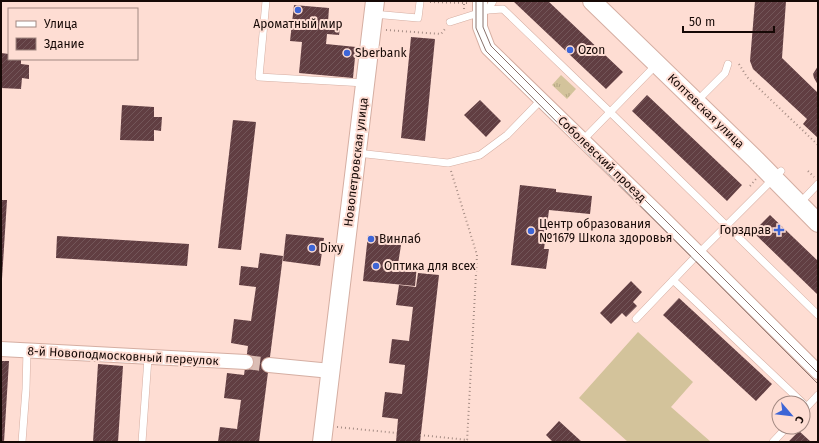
<svg xmlns="http://www.w3.org/2000/svg" width="819" height="443" font-family="'Fira Sans',sans-serif">
	<style>
		.park { fill: url(#park-tufts) }
		.pitch { fill: #d3c39b }
		.building { fill: url(#building-hatch) }
		.lines { fill: none; stroke-linecap: round; stroke-linejoin: round }
		.minor-tunnel { stroke: #dbbdb4; stroke-width: 14; stroke-dasharray: 14 7; stroke-linecap: butt }
		.service-casing { stroke: #d5aea2; stroke-width: 8 }
		.minor-casing { stroke: #d5aea2; stroke-width: 16 }
		.tertiary-casing { stroke: #d5aea2; stroke-width: 20 }
		.path { stroke: #a68d85; stroke-width: 2; stroke-dasharray: 1 3; stroke-linecap: butt }
		.service { stroke: #fff; stroke-width: 7 }
		.minor { stroke: #fff; stroke-width: 14 }
		.tertiary { stroke: #fff; stroke-width: 18 }
		.tram { stroke: #89726c; stroke-width: 1 }
		.poi-dot { fill: #3d65d6; stroke: #feddd3; stroke-width: 1.5 }
		.labels { text-anchor: middle; dominant-baseline: central; stroke-width: 4; stroke-linejoin: round; paint-order: stroke }
		.poi-label { font-size: 12px; fill: #160906; stroke: #feddd3; text-anchor: start }
		.street-label { font-size: 12px; fill: #160906; stroke: #feddd3 }
	</style>
	<defs>
		<pattern id="park-tufts" width="24" height="20" patternUnits="userSpaceOnUse"><rect width="24" height="20" fill="#d3c39b"/><path d="M3 7l-1-3M5 7V3M7 7l1-3M15 17l-1-3M17 17v-4M19 17l1-3" fill="none" stroke="#b4a684"/></pattern>
		<pattern id="building-hatch" width="6" height="6" patternUnits="userSpaceOnUse"><rect width="6" height="6" fill="#613e42"/><path d="M-1 1l2-2M0 6l6-6M5 7l2-2" fill="none" stroke="#735659"/></pattern>
	</defs>
	<rect width="100%" height="100%" fill="#feddd3"/>
	<path class="park" d="M561,75L576,89L567,99L552,85Z"/>
	<path class="pitch" d="M638,332L693,382L671,407L711,442H628L579,398Z"/>
	<path class="building" d="M513,1H548L623,72L606,89Z
		M755,1H786L782,58L818,93V138L803,124L807,119L753,69L750,61Z
		M294,5L329,8L328,22L341,23L339,35L327,34L326,44L356,47L353,78L299,73L302,42L290,41Z
		M411,37L435,39L425,141L401,138Z
		M1,53L9,54V59H21V64L29,65V79L22,78L21,89L1,88Z
		M818,66V85L814,78L813,74Z
		M647,95L742,185L727,201L632,111Z
		M480,100L501,121L486,137L464,115Z
		M122,105L154,107V117H162L161,131L154,130V141L120,140Z
		M233,120L256,122L241,250L218,248Z
		M520,185L556,189V192L592,196L590,214L549,210L544,249H549L546,269L511,265Z
		M1,200H7L2,279H1Z
		M770,215L818,261V295L753,232Z
		M286,234L324,238L320,266L283,261Z
		M368,235L402,239L398,264L417,265L415,286L363,281Z
		M57,236L189,244L187,266L56,258Z
		M260,253L283,256L259,442H218L220,427L237,429L241,400L224,398L227,373L244,375L248,346L231,343L234,319L251,321L256,287L239,285L241,266L258,268Z
		M418,273L439,275L420,442H396L398,419L382,417L385,392L402,394L405,365L389,363L392,339L409,341L413,307L396,305L399,285L416,287Z
		M631,281L642,292L633,302L637,306L626,317L622,313L611,324L600,313Z
		M679,298L772,384L756,401L663,315Z
		M1,361H9L4,442H1Z
		M98,364L123,366L118,442H93Z
		M559,421L582,442H553L546,435Z
		M799,431L811,442H788Z"/>
	<g class="lines">
		<path class="minor-tunnel" d="M246,362L269,365"/>
		<defs>
			<path id="service" d="M266,1L259,77L365,83
				M488,10L493,1
				M373,14L418,18L420,2
				M450,22L488,10L503,9L610,112L818,315
				M696,102L725,73L728,64
				M583,140L657,64
				M357,153L448,163L480,155L507,135L541,100
				M799,204L818,184
				M673,280L807,407
				M636,319L698,254L781,171
				M803,411L818,395
				M22,442L26,389L27,350
				M142,442L148,358
				M773,442L787,427"/>
			<path id="minor" d="M480,1V27L488,48L662,217L818,372
				M1,349L246,362
				M269,365L331,371"/>
			<path id="tertiary" d="M592,1L754,158L818,223
				M322,442L375,1"/>
		</defs>
		<use href="#service" class="service-casing"/>
		<use href="#minor" class="minor-casing"/>
		<use href="#tertiary" class="tertiary-casing"/>
		<path class="path" d="M430,2L464,3V1
			M464,9V3H468
			M386,30L441,34L445,29
			M739,64L747,77L818,145
			M451,171L477,255L467,442
			M808,171L814,177
			M750,186L756,179
			M337,427L397,433
			M420,435L468,440"/>
		<use href="#service" class="service"/>
		<use href="#minor" class="minor"/>
		<use href="#tertiary" class="tertiary"/>
		<path class="tram" d="M476,1V28L486,51L818,384
			M483,1V27L491,46L818,373"/>
	</g>
	<g class="poi-dot">
		<circle cx="298" cy="10" r="4"/>
		<circle cx="570" cy="50" r="4"/>
		<circle cx="347" cy="53" r="4"/>
		<path d="M777 224h4v4h4v4h-4v4h-4v-4h-4v-4h4z"/>
		<circle cx="531" cy="231" r="4"/>
		<circle cx="371" cy="239" r="4"/>
		<circle cx="312" cy="248" r="4"/>
		<circle cx="376" cy="266" r="4"/>
	</g>
	<g class="labels">
		<g class="poi-label">
			<text x="298" y="24" text-anchor="middle">Ароматный мир</text>
			<text x="578" y="50">Ozon</text>
			<text x="355" y="53">Sberbank</text>
			<text x="539" y="224">Центр образования<tspan x="539" dy="14">№1679 Школа здоровья</tspan></text>
			<text x="771" y="230" text-anchor="end">Горздрав</text>
			<text x="379" y="239">Винлаб</text>
			<text x="320" y="248">Dixy</text>
			<text x="384" y="266">Оптика для всех</text>
		</g>
		<g class="street-label">
			<text transform="translate(706 111) rotate(44)">Коптевская улица</text>
			<text transform="translate(602 159) rotate(44)">Соболевский проезд</text>
			<text transform="translate(356 162) rotate(-83)">Новопетровская улица</text>
			<text transform="translate(123 356) rotate(3)">8-й Новоподмосковный переулок</text>
		</g>
	</g>
	<rect width="819" height="443" fill="none" stroke="#160906" stroke-width="4"/>
	<rect x="8" y="8" width="130" height="52" fill="#feddd3" stroke="#a18881"/>
	<rect x="16" y="21" width="20" height="6" fill="#ffffff" stroke="#a18881"/>
	<text x="44" y="28" font-size="12" fill="#160906">Улица</text>
	<rect x="16" y="38" width="20" height="12" fill="url(#building-hatch)" stroke="#a18881"/>
	<text x="44" y="48" font-size="12" fill="#160906">Здание</text>
	<g transform="translate(791 415) rotate(118)"><circle r="19" fill="#feddd3" stroke="#a18881"/>
	<path d="M0-3L7 15L0 10L-7 15Z" fill="#3d65d6"/>
	<text y="-6" font-size="11" font-weight="bold" text-anchor="middle" fill="#160906">С</text>
	</g>
	<path d="M683 26v6h91v-6" fill="none" stroke="#160906" stroke-width="2"/>
	<text x="689" y="26" font-size="12" fill="#160906" stroke="#feddd3" stroke-width="3" paint-order="stroke">50 m</text>
</svg>
